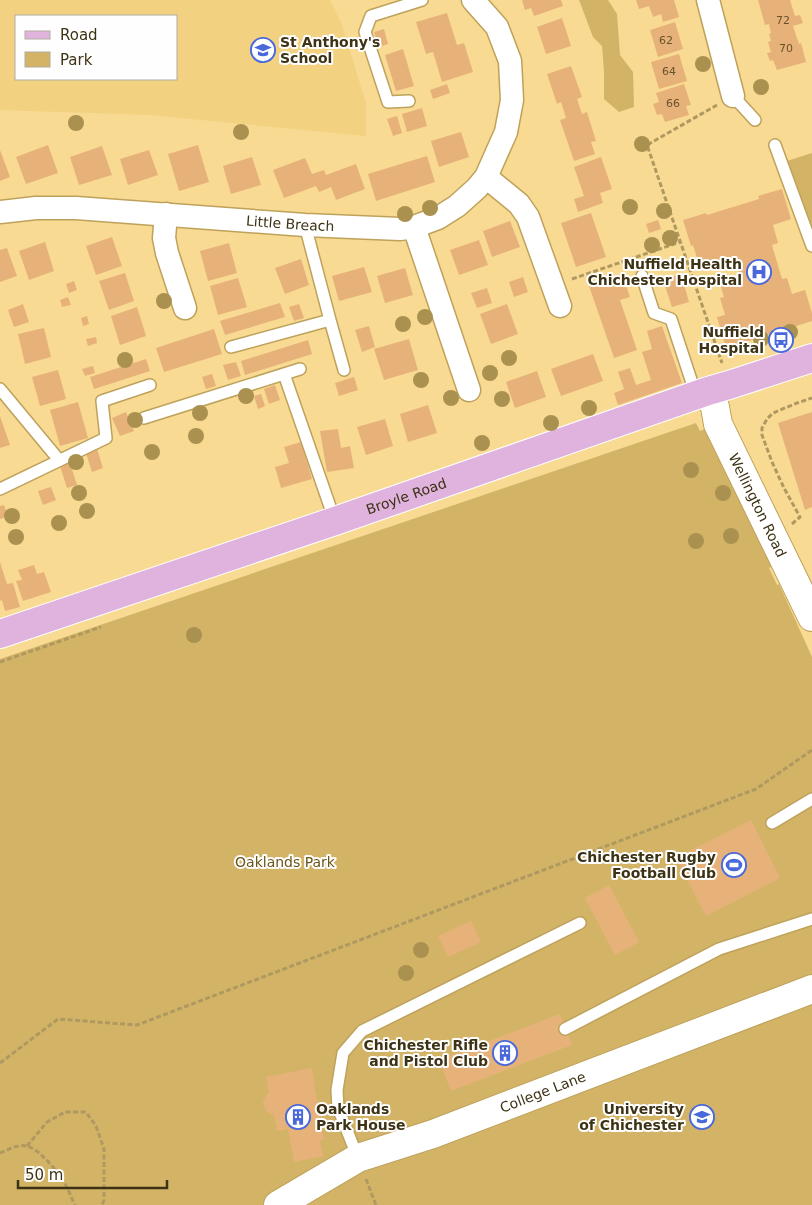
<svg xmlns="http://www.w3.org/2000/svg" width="812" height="1205" font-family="'DejaVu Sans',sans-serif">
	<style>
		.built { fill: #f2d281; fill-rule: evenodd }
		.green { fill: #d3b466 }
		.building { fill: #e7b279 }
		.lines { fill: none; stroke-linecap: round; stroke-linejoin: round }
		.lane-casing { stroke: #bea25b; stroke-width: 14 }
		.street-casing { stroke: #bea25b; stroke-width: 25 }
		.secondary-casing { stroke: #bea25b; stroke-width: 30 }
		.primary-casing { stroke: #fff; stroke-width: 30 }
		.path { stroke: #af9961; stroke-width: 3; stroke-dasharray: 5 2.5; stroke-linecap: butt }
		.lane { stroke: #fff; stroke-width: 11 }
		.street { stroke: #fff; stroke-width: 22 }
		.secondary { stroke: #fff; stroke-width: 28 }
		.primary { stroke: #e0b3de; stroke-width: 28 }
		.tree { fill: #aa914f }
		.labels { text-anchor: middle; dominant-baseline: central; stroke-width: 4; stroke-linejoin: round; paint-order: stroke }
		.number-label { font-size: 11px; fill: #68522d }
		.poi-label { font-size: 14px; font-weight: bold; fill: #3d3214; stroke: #fefefe; text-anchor: end }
		.street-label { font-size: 14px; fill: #3d3214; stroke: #fefefe }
		.park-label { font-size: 14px; fill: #6a5518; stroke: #fefefe }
	</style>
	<rect width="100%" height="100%" fill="#f8da92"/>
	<path class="built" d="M0,0H330L341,22L366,103V136L149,115L0,110ZM176,16V79H16V16Z"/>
	<path class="green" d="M579,0H608L617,14L620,55L633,72L634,107L619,112L604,99V71L602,46L593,37Z
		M812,153V231L787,161Z
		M696,423L700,431L715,424L782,561L769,568L777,585L779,584L812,657V1205H0V659Z"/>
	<path class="building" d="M522,0H561L563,6L534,16L531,8L525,10Z
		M636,0H674L679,17L663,22L661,14L653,17L649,6L639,9Z
		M758,0H790L795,16L800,15L803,23L793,26L799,44L801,43L806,62L777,70L773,60L770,61L767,53L771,52L768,42L771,41L769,34L771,33L769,24L765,25Z
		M447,13L457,45L464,43L473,72L442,82L433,52L426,54L416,22Z
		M562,18L571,46L546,54L537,27Z
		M675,22L683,49L658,57L650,30Z
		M384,29L388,44L379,47L374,32Z
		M403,49L414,86L396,91L385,55Z
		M679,54L687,81L659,89L651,62Z
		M571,66L582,97L577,99L582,114L587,112L596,141L591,142L595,154L574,161L560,120L566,118L561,102L557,104L547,74Z
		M447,84L450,93L433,99L430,90Z
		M684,84L691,105L686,106L689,115L665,122L662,114L657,115L653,104L659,102L656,93Z
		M422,108L427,126L407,132L402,114Z
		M397,116L402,133L393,136L387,119Z
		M461,132L469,157L439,167L431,141Z
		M48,145L58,173L26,184L16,157Z
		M198,145L209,182L179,191L168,154Z
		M102,146L112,175L79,185L70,157Z
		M0,150L10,177L0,181Z
		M149,150L158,175L128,185L120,159Z
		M427,156L435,182L376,201L368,174Z
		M252,157L261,185L231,194L223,166Z
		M601,157L612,189L600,193L603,203L578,212L574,199L584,196L574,167Z
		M305,158L312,174L324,170L326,175L356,164L365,189L336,200L331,187L319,192L316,186L284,198L273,170Z
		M782,189L791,219L773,225L778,243L772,245L782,279L787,278L792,294L805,290L812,313V321L726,348L717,317L725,315L720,298L724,297L720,284L740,277L734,256L700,267L693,245L691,246L683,220L706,213L707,215L759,199L758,196Z
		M591,213L606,257L576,267L561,223Z
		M658,220L661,229L649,233L646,224Z
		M510,221L520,247L492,257L483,231Z
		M112,237L122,266L96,275L86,246Z
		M479,240L488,265L459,275L450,250Z
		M45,242L54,271L29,280L19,251Z
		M229,243L237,273L208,281L200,251Z
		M7,248L17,276L0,282V250Z
		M301,259L309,285L285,294L275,268Z
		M364,267L372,292L339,301L332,276Z
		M405,268L413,295L385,303L377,276Z
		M125,273L134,301L109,310L99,281Z
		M622,274L630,297L620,300L637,350L614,358L589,286Z
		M681,274L689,302L672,307L663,280Z
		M523,277L528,292L514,297L509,282Z
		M238,278L247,307L218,315L210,286Z
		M74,281L77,290L69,293L66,284Z
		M487,288L492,303L477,308L471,293Z
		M68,297L71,305L62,307L60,300Z
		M280,303L285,317L225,335L220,321Z
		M23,304L29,322L14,327L8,310Z
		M299,304L304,318L294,321L289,307Z
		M507,304L518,334L491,344L480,314Z
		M137,307L146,336L120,345L111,316Z
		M87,316L89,324L83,326L81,318Z
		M369,326L375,347L362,352L355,330Z
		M662,326L682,383L618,405L614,393L624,389L618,372L630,368L636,385L651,380L642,352L652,349L647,331Z
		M44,328L51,357L25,364L18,334Z
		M214,329L222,354L164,372L156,348Z
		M96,337L97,343L88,346L86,339Z
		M409,339L418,370L384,380L374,349Z
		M308,340L312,354L245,375L241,361Z
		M593,354L603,381L561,396L551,369Z
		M146,359L150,371L94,389L90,377Z
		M236,362L241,376L228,380L223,365Z
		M93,366L95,373L85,376L82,369Z
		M58,370L66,399L40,406L32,377Z
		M537,371L546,397L515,408L506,382Z
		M212,374L216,386L206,389L202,377Z
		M354,377L358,390L339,396L335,383Z
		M275,385L280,400L269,404L264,389Z
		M261,394L265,406L258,409L254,396Z
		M78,402L88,438L60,446L50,410Z
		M428,405L437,433L408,442L400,414Z
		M126,412L134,431L120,436L112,418Z
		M812,412V507L805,510L778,423Z
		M0,416L10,445L0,448Z
		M385,419L393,446L366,455L357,427Z
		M338,429L341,448L350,446L354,468L327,472L320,431Z
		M301,442L312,479L281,488L275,467L289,463L284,447Z
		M97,449L103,468L92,472L86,453Z
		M70,463L77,485L67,488L60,466Z
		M51,487L56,500L43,505L38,491Z
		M4,505L8,516L0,519V506Z
		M0,562L7,584L13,583L20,607L5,611L2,600L0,601Z
		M34,565L37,574L44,572L51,592L23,601L16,581L22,580L18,570Z
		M751,820L780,878L706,916L676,858Z
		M609,885L639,942L615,955L585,898Z
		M471,921L481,942L448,957L438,936Z
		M560,1014L572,1045L451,1091L439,1060Z
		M312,1068L315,1087H314L322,1120H320L324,1140H320L323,1156L294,1162L288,1129L277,1131L274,1114L271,1115L265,1109L263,1102L267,1094H269L266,1077Z"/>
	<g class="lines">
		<defs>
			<path id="lane" d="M733,96L755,120
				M409,101L388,102L365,32L371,16L422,0
				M775,145L812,246
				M642,276L654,313L671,319L696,395
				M330,320L344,370
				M231,347L330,320L305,225
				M284,374L335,521
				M0,389L59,460
				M144,418L300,369
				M0,489L106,438L102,401L150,385
				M772,823L812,799
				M565,1029L719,949L812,919
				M358,1158L338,1108L337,1090L343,1053L362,1031L580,923"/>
			<g id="street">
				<path d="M708,0L733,96"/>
				<path d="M486,177L519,204L528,217L560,306"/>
				<path id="s1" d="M0,212L36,208H76L305,225L400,229L414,227L438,218L457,206L477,188L486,177L506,132L512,100L510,61L497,27L473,0"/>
				<path d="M166,214L164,238L167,253L185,308"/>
				<path d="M414,227L469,390"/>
			</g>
			<g id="secondary">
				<path id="s2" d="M708,391L715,407L718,424L812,617"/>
				<path id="s3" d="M278,1205L358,1158L433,1134L812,989"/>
			</g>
			<g id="primary">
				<path id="s4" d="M0,634L335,521L708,391L729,385L812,358"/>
			</g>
		</defs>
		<use href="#lane" class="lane-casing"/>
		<use href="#street" class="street-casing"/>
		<use href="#secondary" class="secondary-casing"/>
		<use href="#primary" class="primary-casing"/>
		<path class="path" d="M717,105L647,145L722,363
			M572,279L680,242
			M792,524L800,517L784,488L772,462L762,435V428L767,419L773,413L797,403L812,398
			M0,662L101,627
			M0,1063L58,1019L137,1025L756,789L812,750
			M27,1146L47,1122L65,1112H86L96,1126L104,1149V1200L102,1205
			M0,1153C8,1150 17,1144 26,1146C38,1147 59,1173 65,1184C69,1190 71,1198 75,1205
			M366,1179L376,1205"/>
		<use href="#lane" class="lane"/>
		<use href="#street" class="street"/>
		<use href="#secondary" class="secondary"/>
		<use href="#primary" class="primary"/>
	</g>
	<g class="tree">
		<circle cx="703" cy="64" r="8"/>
		<circle cx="761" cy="87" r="8"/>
		<circle cx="76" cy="123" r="8"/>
		<circle cx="241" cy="132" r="8"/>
		<circle cx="642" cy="144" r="8"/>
		<circle cx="630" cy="207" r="8"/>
		<circle cx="430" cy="208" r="8"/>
		<circle cx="664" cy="211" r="8"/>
		<circle cx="405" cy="214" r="8"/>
		<circle cx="670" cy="238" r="8"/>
		<circle cx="652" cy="245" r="8"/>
		<circle cx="164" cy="301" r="8"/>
		<circle cx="425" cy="317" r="8"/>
		<circle cx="403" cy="324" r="8"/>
		<circle cx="790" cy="332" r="8"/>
		<circle cx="761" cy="339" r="8"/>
		<circle cx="509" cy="358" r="8"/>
		<circle cx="125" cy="360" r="8"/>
		<circle cx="490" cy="373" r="8"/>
		<circle cx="421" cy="380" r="8"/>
		<circle cx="246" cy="396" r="8"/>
		<circle cx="451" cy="398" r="8"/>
		<circle cx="502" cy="399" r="8"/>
		<circle cx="589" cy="408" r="8"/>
		<circle cx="200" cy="413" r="8"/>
		<circle cx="135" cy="420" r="8"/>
		<circle cx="551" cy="423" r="8"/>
		<circle cx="196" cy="436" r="8"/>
		<circle cx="482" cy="443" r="8"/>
		<circle cx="152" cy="452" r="8"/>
		<circle cx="76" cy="462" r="8"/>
		<circle cx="691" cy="470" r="8"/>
		<circle cx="79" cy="493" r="8"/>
		<circle cx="723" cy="493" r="8"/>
		<circle cx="87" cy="511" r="8"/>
		<circle cx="12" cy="516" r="8"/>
		<circle cx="59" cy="523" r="8"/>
		<circle cx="731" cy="536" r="8"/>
		<circle cx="16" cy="537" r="8"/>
		<circle cx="696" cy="541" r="8"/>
		<circle cx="194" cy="635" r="8"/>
		<circle cx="421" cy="950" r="8"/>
		<circle cx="406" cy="973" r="8"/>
	</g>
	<defs>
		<symbol id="school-ring" viewBox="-11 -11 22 22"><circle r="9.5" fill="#fefefe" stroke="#4868db" stroke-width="1.5"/><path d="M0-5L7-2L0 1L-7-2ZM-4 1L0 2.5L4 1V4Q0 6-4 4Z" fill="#4868db"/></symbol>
		<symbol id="hospital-ring" viewBox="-11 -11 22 22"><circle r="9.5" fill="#fefefe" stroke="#4868db" stroke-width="1.5"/><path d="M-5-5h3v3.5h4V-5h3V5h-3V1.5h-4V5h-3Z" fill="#4868db"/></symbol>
		<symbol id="bus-ring" viewBox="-11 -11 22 22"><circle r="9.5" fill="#fefefe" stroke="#4868db" stroke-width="1.5"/><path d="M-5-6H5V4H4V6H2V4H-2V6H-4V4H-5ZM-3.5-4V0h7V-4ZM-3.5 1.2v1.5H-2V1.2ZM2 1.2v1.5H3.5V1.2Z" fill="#4868db"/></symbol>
		<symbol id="stadium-ring" viewBox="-11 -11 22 22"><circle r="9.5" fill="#fefefe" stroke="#4868db" stroke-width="1.5"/><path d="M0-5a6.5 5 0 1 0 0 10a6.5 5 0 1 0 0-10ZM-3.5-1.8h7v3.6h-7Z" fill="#4868db"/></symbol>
		<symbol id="building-ring" viewBox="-11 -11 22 22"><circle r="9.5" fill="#fefefe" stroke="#4868db" stroke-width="1.5"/><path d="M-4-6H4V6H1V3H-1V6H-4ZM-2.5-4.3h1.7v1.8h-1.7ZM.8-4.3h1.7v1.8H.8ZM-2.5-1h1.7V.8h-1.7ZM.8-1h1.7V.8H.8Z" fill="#4868db"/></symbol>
		<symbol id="university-ring" viewBox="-11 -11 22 22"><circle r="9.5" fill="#fefefe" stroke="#4868db" stroke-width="1.5"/><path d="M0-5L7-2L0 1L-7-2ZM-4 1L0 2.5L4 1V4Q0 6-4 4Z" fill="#4868db"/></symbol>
	</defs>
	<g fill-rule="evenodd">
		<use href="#school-ring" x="249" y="36" width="28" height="28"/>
		<use href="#hospital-ring" x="745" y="258" width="28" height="28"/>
		<use href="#bus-ring" x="767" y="326" width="28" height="28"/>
		<use href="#stadium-ring" x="720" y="851" width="28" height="28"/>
		<use href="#building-ring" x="491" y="1039" width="28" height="28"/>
		<use href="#building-ring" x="284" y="1103" width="28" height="28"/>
		<use href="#university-ring" x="688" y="1103" width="28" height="28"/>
	</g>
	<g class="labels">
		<g class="number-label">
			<text x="783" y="20">72</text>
			<text x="666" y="40">62</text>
			<text x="786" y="48">70</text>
			<text x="669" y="71">64</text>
			<text x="673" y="103">66</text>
		</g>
		<g class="poi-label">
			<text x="280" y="42" text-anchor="start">St Anthony's<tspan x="280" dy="16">School</tspan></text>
			<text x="742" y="264">Nuffield Health<tspan x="742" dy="16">Chichester Hospital</tspan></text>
			<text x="764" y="332">Nuffield<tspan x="764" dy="16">Hospital</tspan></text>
			<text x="716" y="857">Chichester Rugby<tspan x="716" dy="16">Football Club</tspan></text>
			<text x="488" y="1045">Chichester Rifle<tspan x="488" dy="16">and Pistol Club</tspan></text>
			<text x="316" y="1109" text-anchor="start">Oaklands<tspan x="316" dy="16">Park House</tspan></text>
			<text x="684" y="1109">University<tspan x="684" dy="16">of Chichester</tspan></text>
		</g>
		<g class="street-label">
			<text stroke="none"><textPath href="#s1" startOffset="291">Little Breach</textPath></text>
			<text stroke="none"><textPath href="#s4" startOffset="429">Broyle Road</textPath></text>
			<text stroke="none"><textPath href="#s2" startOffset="125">Wellington Road</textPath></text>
			<text stroke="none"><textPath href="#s3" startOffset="289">College Lane</textPath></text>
		</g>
		<g class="park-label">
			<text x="285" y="862">Oaklands Park</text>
		</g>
	</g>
	<rect x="15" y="15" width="162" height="65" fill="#fefefe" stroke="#b1aca0"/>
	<rect x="25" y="31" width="25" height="8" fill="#e0b3de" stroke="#b1aca0"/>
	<text x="60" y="40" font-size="15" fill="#3d3214">Road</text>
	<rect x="25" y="52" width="25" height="15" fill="#d3b466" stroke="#b1aca0"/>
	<text x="60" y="65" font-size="15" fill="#3d3214">Park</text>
	<path d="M18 1180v8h149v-8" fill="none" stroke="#3d3214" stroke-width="2.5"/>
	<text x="25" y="1180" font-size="15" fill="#3d3214" stroke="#fefefe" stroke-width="4" paint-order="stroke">50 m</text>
</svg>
